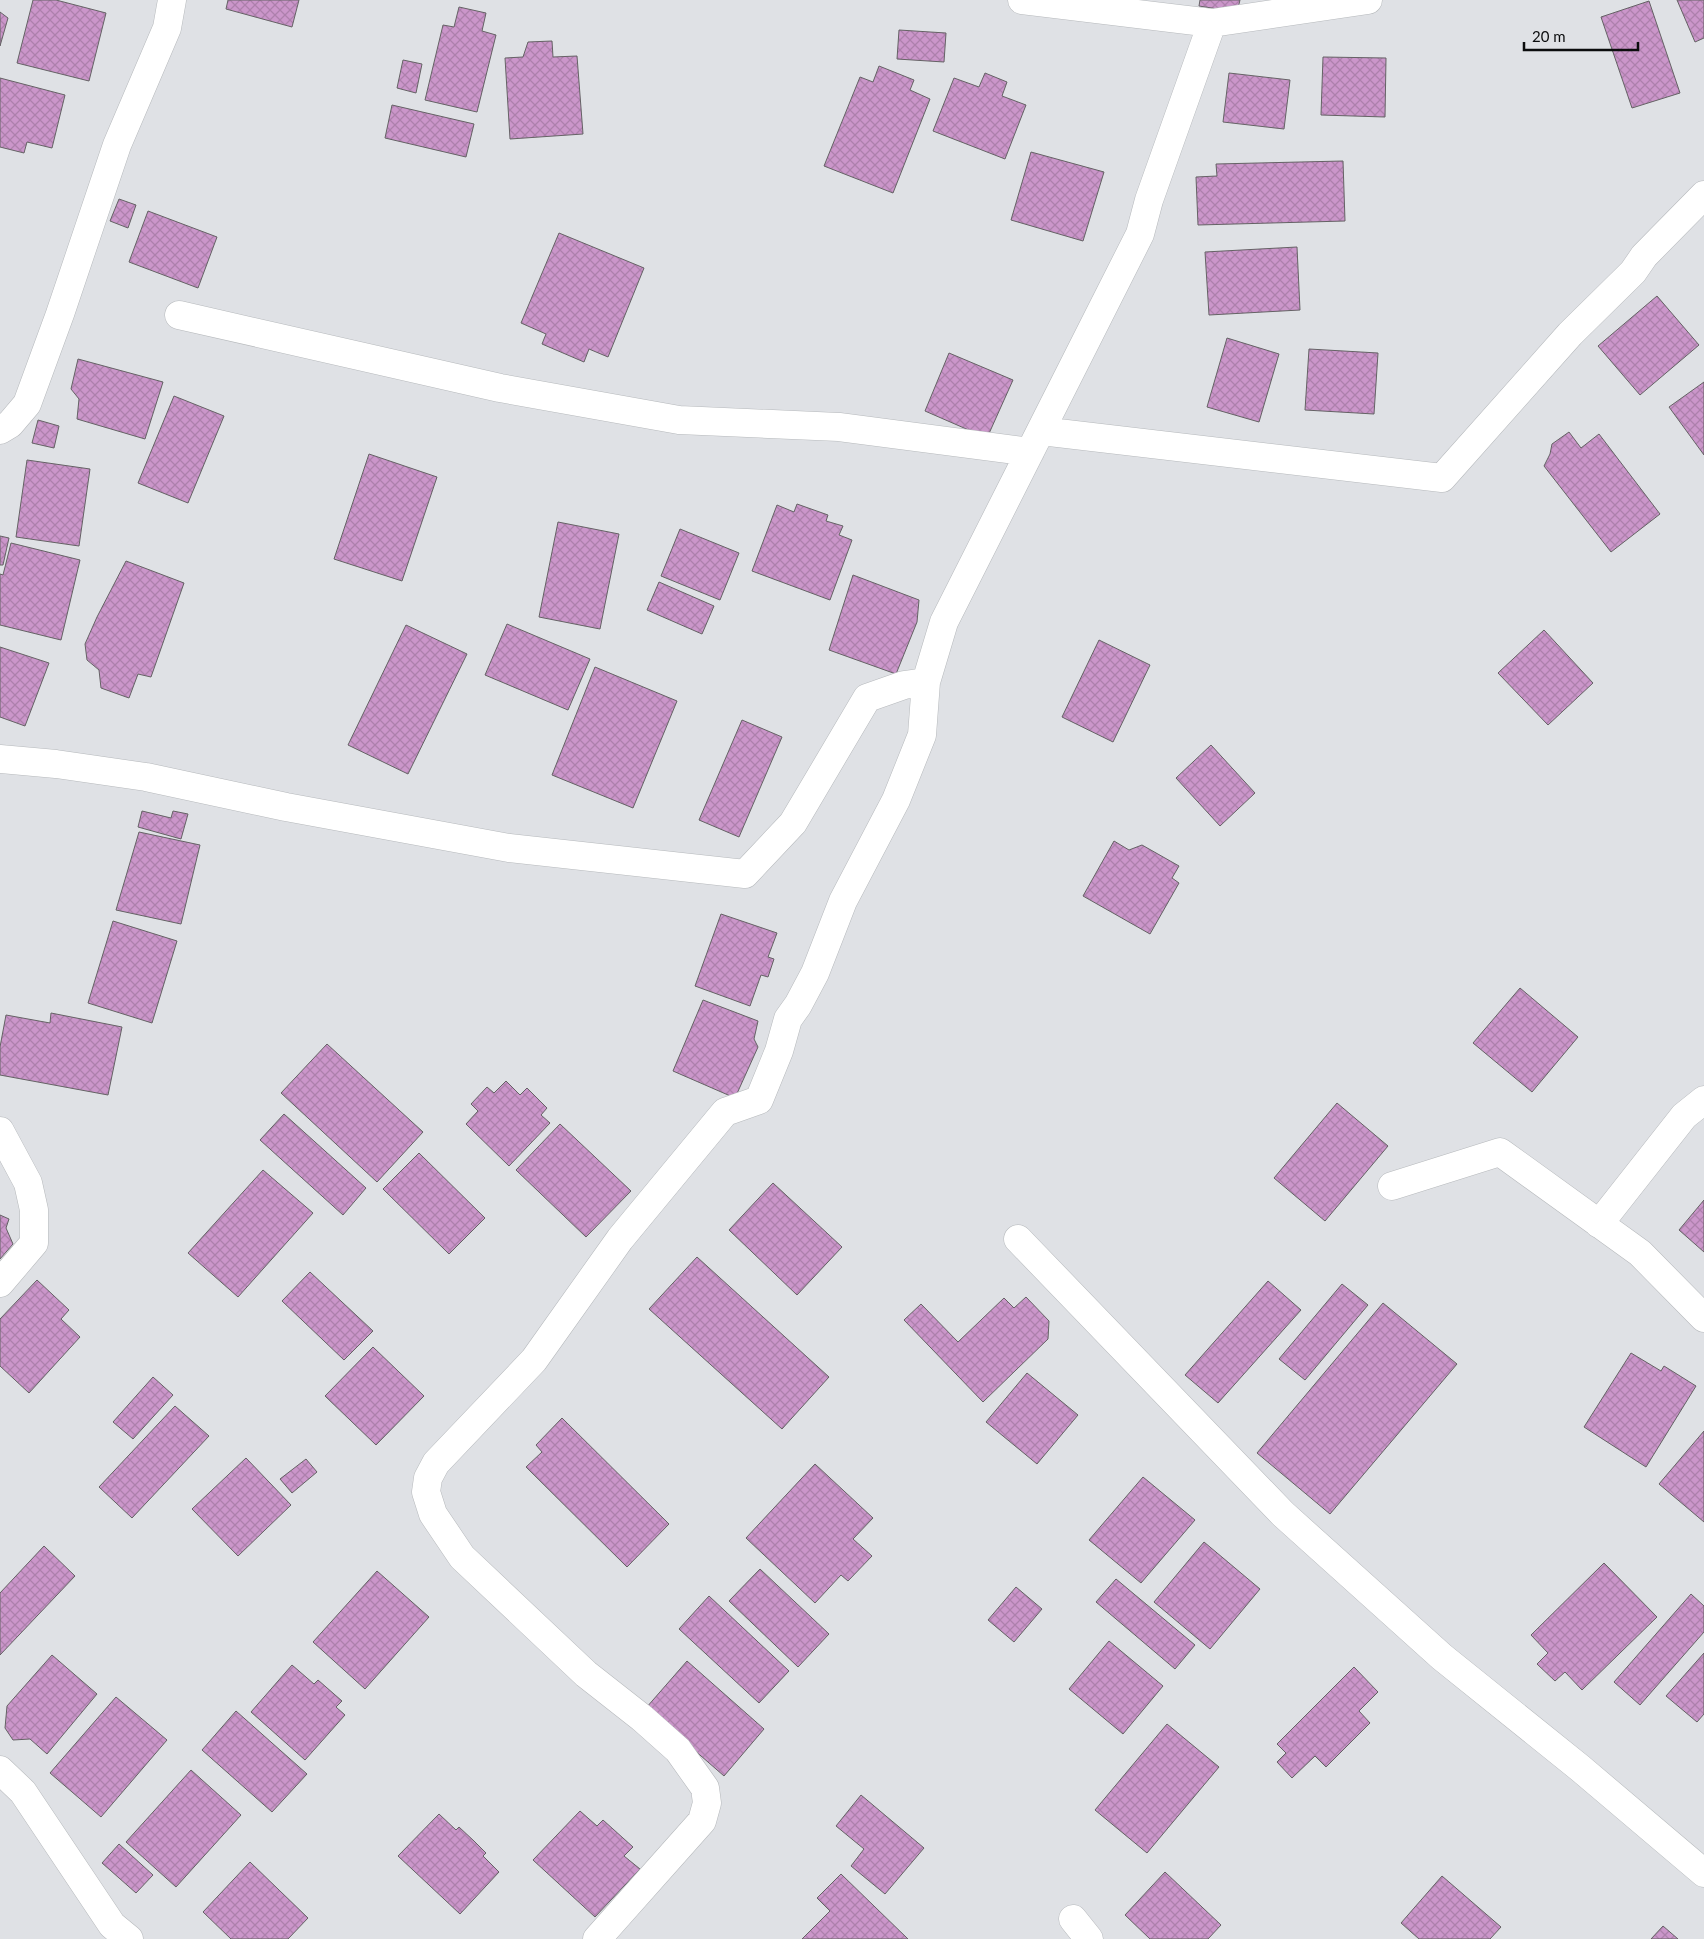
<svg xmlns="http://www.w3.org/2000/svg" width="1704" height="1939" font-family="Lato,sans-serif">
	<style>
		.building { fill: url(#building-cross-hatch); stroke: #656265 }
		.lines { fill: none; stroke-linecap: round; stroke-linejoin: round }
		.street-casing { stroke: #b6b9bc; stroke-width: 29 }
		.street { stroke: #fff; stroke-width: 28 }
	</style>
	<defs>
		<pattern id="building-cross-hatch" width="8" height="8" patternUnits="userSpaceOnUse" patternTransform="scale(1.25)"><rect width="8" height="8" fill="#cb96ca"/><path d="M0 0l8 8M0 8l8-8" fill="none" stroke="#ad80ac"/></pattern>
	</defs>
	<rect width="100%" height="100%" fill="#dfe1e5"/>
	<path class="building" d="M33,0H56L106,13L89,81L17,63Z
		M228,0H299L292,27L226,9Z
		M1200,0H1240L1237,12L1199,6Z
		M1677,0H1704V38L1695,42Z
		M1649,1L1680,93L1632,108L1601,17Z
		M459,7L486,13L482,31L496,35L477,112L425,100L443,25L454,27Z
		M0,12L8,18L0,46Z
		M899,30L946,33L944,62L897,59Z
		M552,41L553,57L577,56L583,134L510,139L505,58L523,57L528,42Z
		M1323,57L1386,58L1385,117L1321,115Z
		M403,60L422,64L416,93L397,88Z
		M879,66L914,80L910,90L930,99L893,193L824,166L860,77L873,82Z
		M985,73L1007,82L1002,96L1026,105L1005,159L933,131L954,78L979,87Z
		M1229,73L1290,80L1284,129L1223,122Z
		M0,78L65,95L52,148L27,142L24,153L0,147Z
		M392,105L474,124L466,157L385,138Z
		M1031,152L1104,172L1083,241L1011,220Z
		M1343,161L1345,221L1198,225L1196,177L1217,176L1216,164Z
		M119,199L136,205L128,228L110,221Z
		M148,211L217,237L198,288L129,262Z
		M559,233L644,268L608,357L589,349L584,362L542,344L546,334L521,323Z
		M1297,247L1300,310L1209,315L1205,252Z
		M1657,296L1699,345L1640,395L1598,346Z
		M1227,338L1279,354L1259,422L1207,407Z
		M1309,349L1378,353L1374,414L1305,410Z
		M949,353L1013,380L987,438L925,411Z
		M78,359L163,382L145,439L77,419L79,399L71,389Z
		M1704,382V455L1669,407Z
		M174,396L224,416L188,503L138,483Z
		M38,420L59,426L54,448L32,443Z
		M1569,432L1581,448L1599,434L1660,514L1611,552L1544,466L1550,454L1552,444Z
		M369,454L437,477L402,581L334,559Z
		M27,460L90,469L79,546L16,537Z
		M797,504L828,515L826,521L843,526L839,535L852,540L830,600L752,571L777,505L794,512Z
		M558,522L619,534L600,629L539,617Z
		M680,529L739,553L720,600L661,576Z
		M0,536L9,538L3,565H0Z
		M11,543L80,560L61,640L0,625V574L3,575Z
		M126,561L184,583L151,677L138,674L129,698L101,688L99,670L87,660L85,644L97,617Z
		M853,575L919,600L917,622L896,674L829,650Z
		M659,582L714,606L702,634L647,610Z
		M507,624L590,659L568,710L485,675Z
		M406,625L467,654L408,774L348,745Z
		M1544,630L1593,683L1548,725L1498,673Z
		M1099,640L1150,665L1113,742L1062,717Z
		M0,647L49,663L25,726L0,717Z
		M595,667L677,701L633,808L552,775Z
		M742,720L782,737L739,837L699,820Z
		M1211,745L1255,793L1220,826L1176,778Z
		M142,811L171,818L173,811L188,814L181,839L138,827Z
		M139,832L200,845L181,924L116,910Z
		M1114,841L1129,850L1142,845L1179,866L1172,878L1179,883L1150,934L1083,896Z
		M721,914L777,933L768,957L774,959L768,977L761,975L750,1006L695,986Z
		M113,921L177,941L152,1023L88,1003Z
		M1520,988L1578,1037L1532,1092L1473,1043Z
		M703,1000L758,1021L754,1039L758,1047L735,1098L673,1071Z
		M51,1013L122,1027L108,1095L0,1075V1047L6,1015L50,1023Z
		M327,1044L423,1132L377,1182L281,1093Z
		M506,1081L520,1095L527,1088L547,1108L541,1115L550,1123L509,1166L466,1124L478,1111L471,1104L487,1087L494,1093Z
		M1337,1103L1388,1146L1325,1221L1274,1178Z
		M284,1114L366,1188L343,1215L260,1140Z
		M560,1124L631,1191L586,1237L516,1170Z
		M419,1153L485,1218L449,1254L383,1189Z
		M263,1170L313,1213L238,1297L188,1253Z
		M773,1183L842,1247L797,1295L729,1230Z
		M1704,1200V1252L1679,1230Z
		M0,1215L9,1219L6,1228L13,1244L0,1259Z
		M697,1257L829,1377L782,1429L649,1309Z
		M310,1272L373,1331L344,1360L282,1301Z
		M37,1280L69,1310L61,1319L80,1337L29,1393L0,1366V1319Z
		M1268,1281L1301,1310L1218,1403L1185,1375Z
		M1342,1284L1368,1305L1305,1380L1279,1359Z
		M1026,1297L1049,1321L1048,1339L983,1402L904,1320L921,1304L958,1342L1004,1298L1014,1308Z
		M1383,1303L1457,1364L1330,1514L1257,1453Z
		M373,1347L424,1396L376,1445L325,1396Z
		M1631,1353L1661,1371L1664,1366L1696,1386L1646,1467L1584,1427Z
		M1027,1373L1078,1415L1037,1464L986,1422Z
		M153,1377L173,1395L133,1439L113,1422Z
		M175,1406L209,1436L132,1518L99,1487Z
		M562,1418L669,1524L627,1567L526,1467L542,1452L536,1445Z
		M1704,1431V1522L1659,1484Z
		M246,1458L291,1505L238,1556L192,1509Z
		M306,1459L317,1472L292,1493L280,1479Z
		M815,1464L873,1518L853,1539L872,1556L848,1581L841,1575L815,1603L746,1538Z
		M1143,1477L1195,1520L1141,1583L1089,1540Z
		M1204,1542L1260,1589L1210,1649L1154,1602Z
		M44,1546L75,1576L0,1655V1593Z
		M1604,1563L1657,1617L1582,1690L1565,1672L1555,1681L1537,1664L1548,1653L1531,1635Z
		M760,1569L829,1634L798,1667L729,1601Z
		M377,1571L429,1617L365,1689L313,1642Z
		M1116,1579L1195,1645L1175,1669L1096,1602Z
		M1016,1587L1042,1609L1014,1642L988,1620Z
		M1691,1594L1704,1606V1632L1640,1705L1614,1682Z
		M709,1596L789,1671L759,1703L679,1629Z
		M1109,1641L1163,1686L1123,1734L1069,1689Z
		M1704,1653V1714L1697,1722L1666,1696Z
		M52,1655L97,1694L47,1754L30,1739L13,1740L5,1728L7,1706Z
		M687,1661L764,1729L724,1776L646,1708Z
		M292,1665L314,1684L318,1680L342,1701L336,1707L345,1715L305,1760L251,1712Z
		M1354,1667L1378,1692L1359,1711L1370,1723L1326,1767L1315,1756L1292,1778L1277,1762L1286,1753L1277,1744Z
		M116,1697L167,1740L101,1817L50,1773Z
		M236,1711L307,1774L272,1812L202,1750Z
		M1167,1724L1219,1767L1147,1853L1095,1810Z
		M191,1770L241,1815L176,1887L126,1842Z
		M861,1795L924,1848L885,1894L851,1866L864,1849L836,1826Z
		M580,1811L597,1826L603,1820L633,1847L624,1856L640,1869L595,1917L533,1860Z
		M439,1814L456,1830L459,1827L474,1841L486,1853L483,1856L499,1872L460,1914L398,1856Z
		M119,1844L153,1875L136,1893L102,1863Z
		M250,1862L308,1918L288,1939H231L203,1912Z
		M1165,1872L1221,1925L1208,1939H1150L1125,1915Z
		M841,1874L908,1939H802L830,1911L817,1898Z
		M1442,1876L1501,1927L1490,1939H1419L1401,1923Z
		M1663,1926L1678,1939H1651Z"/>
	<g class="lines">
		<defs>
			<path id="street" d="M1022,0L1212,23
				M179,315L500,388L679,420L839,427L1030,452
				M0,430L10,424L27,404L60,314L117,145L167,28L172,0
				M1041,431L1442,478L1570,334L1633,272L1644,256L1704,195
				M0,759L56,764L146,777L286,807L509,848L745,874L793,823L867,698L904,685L926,682
				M0,1131L28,1183L34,1210V1243L0,1283
				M1392,1186L1500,1152L1640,1253L1704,1318
				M1599,1224L1684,1116L1704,1100
				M1018,1239L1283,1514L1442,1657L1580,1768L1704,1873
				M0,1770L23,1792L112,1925L129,1939
				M1073,1919L1089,1939
				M597,1939L702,1821L707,1803L705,1788L678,1750L642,1718L586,1674L462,1557L433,1514L426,1492L428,1478L436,1463L534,1360L620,1239L725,1112L759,1100L779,1051L788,1019L798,1005L815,973L843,901L896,800L922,735L926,682L944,622L1140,234L1149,200L1212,23L1368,0"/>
		</defs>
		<use href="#street" class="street-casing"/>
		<use href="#street" class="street"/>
	</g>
	<path d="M1524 42v8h114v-8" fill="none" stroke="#0b0c0d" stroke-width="2.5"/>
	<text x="1532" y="42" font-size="15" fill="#0b0c0d" stroke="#dfe1e5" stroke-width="4" paint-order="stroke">20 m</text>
</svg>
